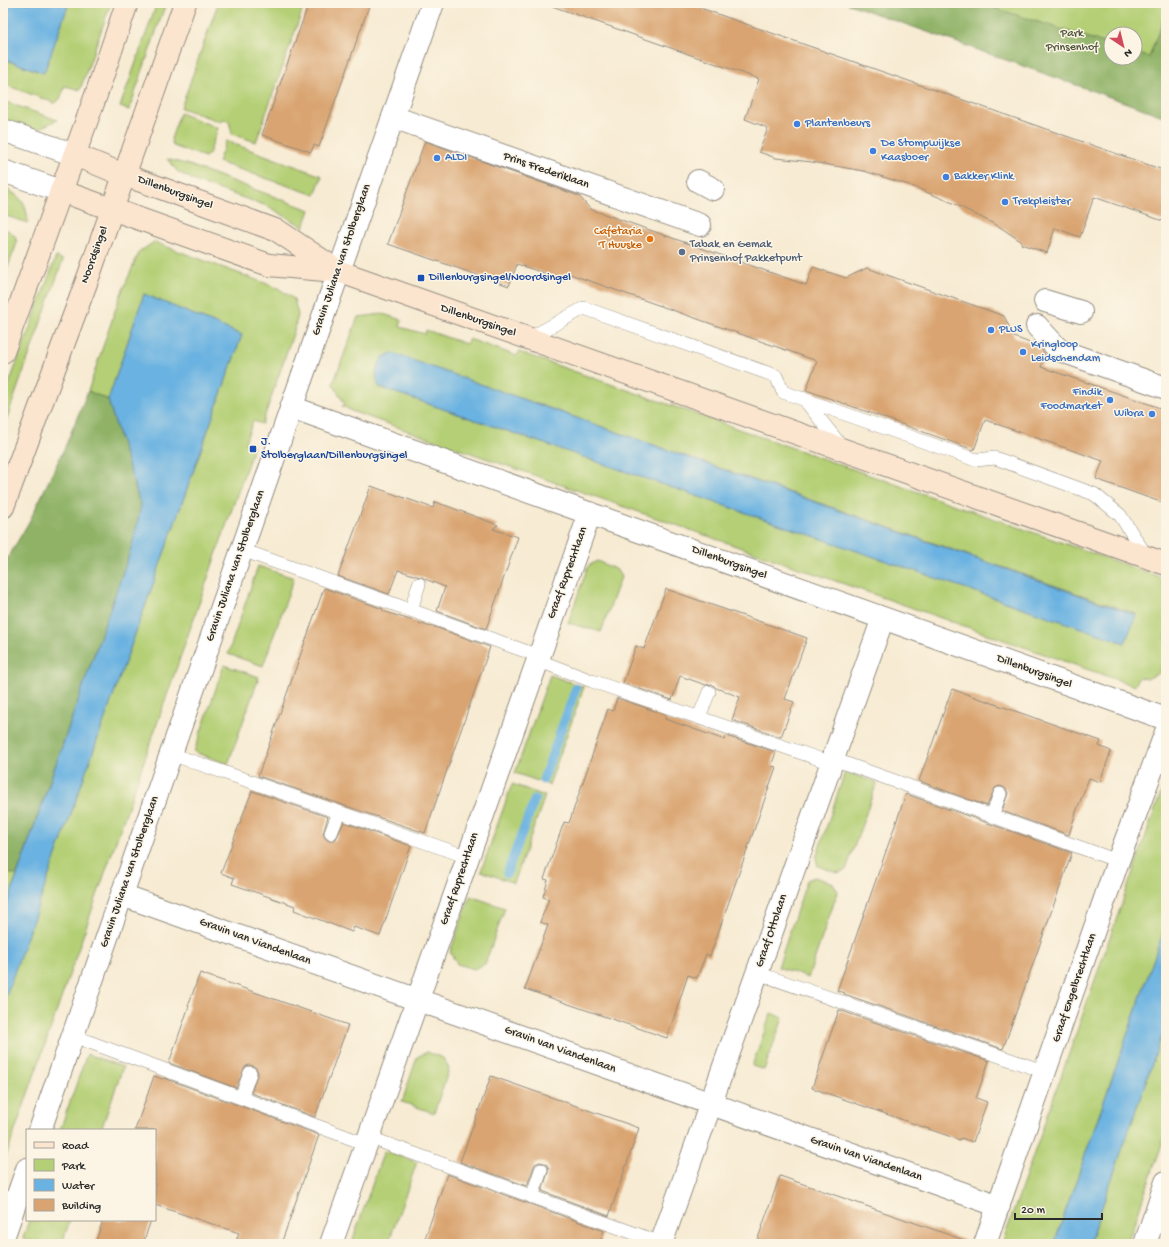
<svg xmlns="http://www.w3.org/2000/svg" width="1169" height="1247" font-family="'Gochi Hand',sans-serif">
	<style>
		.green { fill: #b4cf75; stroke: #707d50; fill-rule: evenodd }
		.forest { fill: #8fb266; stroke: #5d6e48 }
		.water { fill: #6ab2e1; stroke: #4a6e86 }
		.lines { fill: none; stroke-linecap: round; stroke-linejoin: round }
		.stream { stroke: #6ab2e1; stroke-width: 9 }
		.building { fill: #d9a471 }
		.lane-casing { stroke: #918b7f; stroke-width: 14 }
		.street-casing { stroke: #918b7f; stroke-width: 24 }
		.secondary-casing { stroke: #918b7f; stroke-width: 24 }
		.lane { stroke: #fff; stroke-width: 13 }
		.street { stroke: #fff; stroke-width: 22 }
		.secondary { stroke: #fce5cf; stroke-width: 22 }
		.shop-dot { fill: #3f7fe0; stroke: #fcf5e5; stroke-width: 1.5 }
		.food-dot { fill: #e8710a; stroke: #fcf5e5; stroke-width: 1.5 }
		.service-dot { fill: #5c6f8a; stroke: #fcf5e5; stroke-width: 1.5 }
		.transit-dot { fill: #1a4fb4; stroke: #fcf5e5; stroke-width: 1.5 }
		.labels { text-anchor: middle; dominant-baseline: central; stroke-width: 3; stroke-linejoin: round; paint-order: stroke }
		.park-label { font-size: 12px; fill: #4d543e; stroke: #fcf5e5 }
		.shop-label { font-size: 12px; fill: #366cbe; stroke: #fcf5e5; text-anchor: start }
		.street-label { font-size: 12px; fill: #2b2b2b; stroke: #fcf5e5 }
		.food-label { font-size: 12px; fill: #c56008; stroke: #fcf5e5; text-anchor: end }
		.service-label { font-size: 12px; fill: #4e5e75; stroke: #fcf5e5; text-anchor: start }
		.transit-label { font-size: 12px; fill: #164399; stroke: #fcf5e5; text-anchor: start }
	</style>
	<rect width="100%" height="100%" fill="#fcf5e5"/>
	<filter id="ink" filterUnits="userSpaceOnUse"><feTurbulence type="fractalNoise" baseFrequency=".025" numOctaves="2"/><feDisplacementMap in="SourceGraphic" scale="8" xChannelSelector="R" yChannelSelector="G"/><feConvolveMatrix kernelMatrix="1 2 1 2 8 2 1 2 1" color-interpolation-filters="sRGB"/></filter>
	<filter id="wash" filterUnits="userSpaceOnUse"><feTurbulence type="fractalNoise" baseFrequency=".012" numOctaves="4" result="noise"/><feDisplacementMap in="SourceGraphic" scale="16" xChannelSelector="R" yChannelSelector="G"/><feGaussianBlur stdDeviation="0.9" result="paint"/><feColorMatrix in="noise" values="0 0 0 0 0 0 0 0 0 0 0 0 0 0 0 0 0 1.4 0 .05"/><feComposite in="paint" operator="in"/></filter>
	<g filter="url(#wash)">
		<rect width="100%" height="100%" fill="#f7ebd3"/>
		<path class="green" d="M69,3H111L80,90L65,86L60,99L55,103L3,84V59L44,73Z
			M157,3H166L129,110L120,107Z
			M218,3H305L256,142L232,134L229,121L222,119L221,122L181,108Z
			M848,3H1166V115ZM1111,34H1135V58H1111Z
			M3,101L57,120L38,129L13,127L3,123Z
			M180,113L218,128L209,154L205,157L173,146L171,139Z
			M226,141L322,176L315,195L218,162Z
			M167,159L189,165L310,210L304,227L267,206L197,182L178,172Z
			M3,188C21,195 27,204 28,223L3,215Z
			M3,228L9,231L15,236L17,243L3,280Z
			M154,242L278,288L294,299L298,315L294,331L262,424L253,421L245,443L254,446L3,1165V1004L242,335L144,294L108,400L88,391L119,299L139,252Z
			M56,257L63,260L3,429V400Z
			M383,314L402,320L400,327L425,334L426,330L466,344L469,339L517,356L519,352L1163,578L1162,585L1166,592V650L1159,673L1147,679L1139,677L1135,686L354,412L342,406L345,404L333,384L358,317ZM392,353L1136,614V615L1125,643L379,387L382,358Z
			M597,561L617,570L621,577L601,632L568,623L588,566Z
			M258,566L294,578L263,666L228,654Z
			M224,665L259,677L228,764L194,752Z
			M550,675L584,687L549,785L515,773Z
			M845,772L877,782L846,870L837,873L818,866L816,858Z
			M1166,778V924L1054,1244H1002Z
			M512,784L545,796L514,883L481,871Z
			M3,872L17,875L3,916Z
			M815,877L833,883L838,891L808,978L778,967L807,880Z
			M470,896L505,908L485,964L474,969L457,964L450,952Z
			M771,1013L783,1018L764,1070L752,1066Z
			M1166,1024V1133L1127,1244H1089Z
			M427,1052L443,1058L449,1069L434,1113L402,1102L417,1057Z
			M87,1054L123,1067L101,1130H60Z
			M384,1151L417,1162L388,1244H356L353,1239Z
			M29,1220H70L62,1244H39L23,1238Z"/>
		<path class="forest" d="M846,3H979L1111,45V58H1135V53L1149,57L1166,12V117Z
			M88,391L108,400L141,506L132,546L17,875L3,872V566L29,522L65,447Z"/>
		<path class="water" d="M3,3H69L44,73L3,59Z
			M144,294L242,335L3,1004V916L132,546L141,506L108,400Z
			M392,353L1136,615L1125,643L379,387C374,373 376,371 382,358Z
			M1166,924V1024L1089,1244H1054Z"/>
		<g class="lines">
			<path class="stream" d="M543,780L576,688
				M507,873L535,799"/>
		</g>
		<g id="blocks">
			<path class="building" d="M309,3H370L319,147L314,145L311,152L262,135Z
				M553,3H686L1166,171V222L1094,197L1080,237L1055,228L1047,253L1021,244L1022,242L1000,227L953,203L909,185L864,171L812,162L776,158L759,152L768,128L745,119L759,79L552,6Z
				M425,141L579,196L590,209L806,285L813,267L846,278L867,268L1004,316L1014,337L1038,346L1045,354L1041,367L1166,410V504L1096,479L1103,461L985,420L974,450L806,390L817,361L567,273L564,280L517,264L509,286L388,244Z
				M371,486L433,508L435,502L447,506L498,525L493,529L518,537L486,629L437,611L445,587L425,579L422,577L417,576L398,570L389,594L338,576Z
				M324,588L383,609V611L431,627L432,626L490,647L425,833L258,776Z
				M666,589L807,638L785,699L794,702L781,737L732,720L740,697L716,688L712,684L706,685L680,676L672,700L623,683L636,646L644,649Z
				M952,689L1101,741L1099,746L1111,751L1100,782L1089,778L1076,812L1069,835L1002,811L1008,793L1006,789L1003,787L999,786L995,788L987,806L919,781Z
				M617,698L666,715L665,719L725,740L726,736L776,752L771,766L776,767L710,956L706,954L697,978L688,975L667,1038L525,989L548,925L540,922L549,899L543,897L548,880L544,879L564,822L569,823L608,709L613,711Z
				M252,791L328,817L323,834L325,838L329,841H333L336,839L344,822L411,846L380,936L354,927L352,932L294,910L295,906L232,884L234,878L221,873Z
				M906,794L1072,853L1003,1049L844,994L845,993L837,991Z
				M200,973L348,1025L315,1117L251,1093L258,1072L256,1068L253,1066L249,1065L245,1067L236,1088L169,1063L189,1006H188Z
				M839,1010L989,1061L976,1098L987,1102L973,1142L961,1138L960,1140L812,1088Z
				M154,1076L163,1079L164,1078L319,1135L281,1244H235L239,1233L155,1205V1130H135Z
				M491,1076L639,1128L609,1216L542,1191L549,1169L547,1165L544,1163L540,1162L535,1164L527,1186L460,1162Z
				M447,1174L604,1231L600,1244H423Z
				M780,1176L964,1240L963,1244H756Z
				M103,1220H151L143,1244H95Z"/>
		</g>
	</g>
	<g filter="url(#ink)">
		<use href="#blocks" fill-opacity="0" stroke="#918b7f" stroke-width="1"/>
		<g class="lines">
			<defs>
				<path id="lane" d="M528,339L584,308L776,376L783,392L976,460L995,458L1094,494L1120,515L1147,557
					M803,398L843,448
					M242,550L539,656
					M411,610L419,584
					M537,660L592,681L831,763
					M699,717L709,692
					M171,754L468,857
					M833,759L1118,861
					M992,816L1000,794
					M331,833L339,812
					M757,973L1046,1072
					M73,1036L366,1144
					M241,1098L250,1073
					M368,1137L664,1244
					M532,1197L541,1170"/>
				<path id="street" d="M393,117L700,225
					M3,130L75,155
					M3,171L61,191
					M698,181L713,189
					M1045,301L1081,312
					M1037,326L1059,350L1166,388
					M291,407L1166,719
					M122,895L999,1206
					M40,1130L317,334L433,3
					M3,1238L27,1169
					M331,1244L590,513
					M661,1244L883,618
					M985,1244L1118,861L1166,732
					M1145,1244L1166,1182"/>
				<path id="secondary" d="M75,155L124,175L158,187L278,231L338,271L1166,564
					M61,191L269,265L335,271
					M3,352L96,95L127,3
					M3,507L89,275L185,3"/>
			</defs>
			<use href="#lane" class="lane-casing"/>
			<use href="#street" class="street-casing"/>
			<use href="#secondary" class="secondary-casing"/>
			<use href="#lane" class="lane"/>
			<use href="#street" class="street"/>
			<use href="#secondary" class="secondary"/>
		</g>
	</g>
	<g class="shop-dot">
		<circle cx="797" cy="124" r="4"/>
		<circle cx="873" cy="151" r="4"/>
		<circle cx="437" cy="158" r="4"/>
		<circle cx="946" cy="177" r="4"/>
		<circle cx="1005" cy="202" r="4"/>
		<circle cx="991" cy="330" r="4"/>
		<circle cx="1023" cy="352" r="4"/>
		<circle cx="1110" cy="400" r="4"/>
		<circle cx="1152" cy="414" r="4"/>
	</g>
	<circle class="food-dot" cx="650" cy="239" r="4"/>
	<circle class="service-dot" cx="682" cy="252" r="4"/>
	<g class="transit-dot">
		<rect x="417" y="274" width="8" height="8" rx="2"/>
		<rect x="249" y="445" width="8" height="8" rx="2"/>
	</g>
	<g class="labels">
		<g class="park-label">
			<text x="1072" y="34">Park<tspan x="1072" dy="14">Prinsenhof</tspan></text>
		</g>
		<g class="shop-label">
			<text x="805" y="124">Plantenbeurs</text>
			<text x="881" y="144">De Stompwijkse<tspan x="881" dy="14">Kaasboer</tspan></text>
			<text x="445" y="158">ALDI</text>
			<text x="954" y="177">Bakker Klink</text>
			<text x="1013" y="202">Trekpleister</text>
			<text x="999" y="330">PLUS</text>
			<text x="1031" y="345">Kringloop<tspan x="1031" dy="14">Leidschendam</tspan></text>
			<text x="1102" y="393" text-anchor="end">Findik<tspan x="1102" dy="14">Foodmarket</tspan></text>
			<text x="1144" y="414" text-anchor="end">Wibra</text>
		</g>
		<g class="street-label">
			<text transform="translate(546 171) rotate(19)">Prins Frederiklaan</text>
			<text transform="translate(175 193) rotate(20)">Dillenburgsingel</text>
			<text transform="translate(95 255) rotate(-70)">Noordsingel</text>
			<text transform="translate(342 260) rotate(-71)">Gravin Juliana van Stolberglaan</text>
			<text transform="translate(478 321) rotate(19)">Dillenburgsingel</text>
			<text transform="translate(729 563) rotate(20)">Dillenburgsingel</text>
			<text transform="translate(236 566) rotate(-71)">Gravin Juliana van Stolberglaan</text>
			<text transform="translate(568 573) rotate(-70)">Graaf Ruprechtlaan</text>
			<text transform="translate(1034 672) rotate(20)">Dillenburgsingel</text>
			<text transform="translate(130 872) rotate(-71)">Gravin Juliana van Stolberglaan</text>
			<text transform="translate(460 879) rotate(-71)">Graaf Ruprechtlaan</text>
			<text transform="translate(772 931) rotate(-71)">Graaf Ottolaan</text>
			<text transform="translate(255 942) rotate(20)">Gravin van Viandenlaan</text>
			<text transform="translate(1075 988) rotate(-71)">Graaf Engelbrechtlaan</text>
			<text transform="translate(560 1050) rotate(20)">Gravin van Viandenlaan</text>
			<text transform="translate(866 1159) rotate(19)">Gravin van Viandenlaan</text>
		</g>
		<g class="food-label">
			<text x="642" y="232">Cafetaria<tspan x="642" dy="14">'T Huuske</tspan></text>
		</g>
		<g class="service-label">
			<text x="690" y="245">Tabak en Gemak<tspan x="690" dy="14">Prinsenhof Pakketpunt</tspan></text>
		</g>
		<g class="transit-label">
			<text x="429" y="278">Dillenburgsingel/Noordsingel</text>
			<text x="261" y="442">J.<tspan x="261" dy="14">Stolberglaan/Dillenburgsingel</tspan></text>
		</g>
	</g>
	<rect width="1169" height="1247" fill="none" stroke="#fcf5e5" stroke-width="16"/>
	<rect x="26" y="1129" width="130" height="92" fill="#fcf5e5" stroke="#a8a49b"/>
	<rect x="34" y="1142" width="20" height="6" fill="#fce5cf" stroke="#a8a49b"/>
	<text x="62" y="1149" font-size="12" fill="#2b2b2b">Road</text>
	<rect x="34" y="1159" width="20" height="12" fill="#b4cf75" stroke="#a8a49b"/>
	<text x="62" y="1169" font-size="12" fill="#2b2b2b">Park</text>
	<rect x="34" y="1179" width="20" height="12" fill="#6ab2e1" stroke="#a8a49b"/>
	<text x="62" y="1189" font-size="12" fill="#2b2b2b">Water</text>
	<rect x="34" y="1199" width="20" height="12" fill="#d9a471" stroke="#a8a49b"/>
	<text x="62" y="1209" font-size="12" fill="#2b2b2b">Building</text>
	<g transform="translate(1123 46) rotate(145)"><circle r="19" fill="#fcf5e5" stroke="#a8a49b"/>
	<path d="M0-3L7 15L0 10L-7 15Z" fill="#d1495b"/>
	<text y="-6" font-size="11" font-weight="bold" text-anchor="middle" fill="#2b2b2b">N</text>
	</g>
	<path d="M1015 1213v6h87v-6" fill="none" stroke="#2b2b2b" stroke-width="2"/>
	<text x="1021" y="1213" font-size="12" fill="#2b2b2b" stroke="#fcf5e5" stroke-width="3" paint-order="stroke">20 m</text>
</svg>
